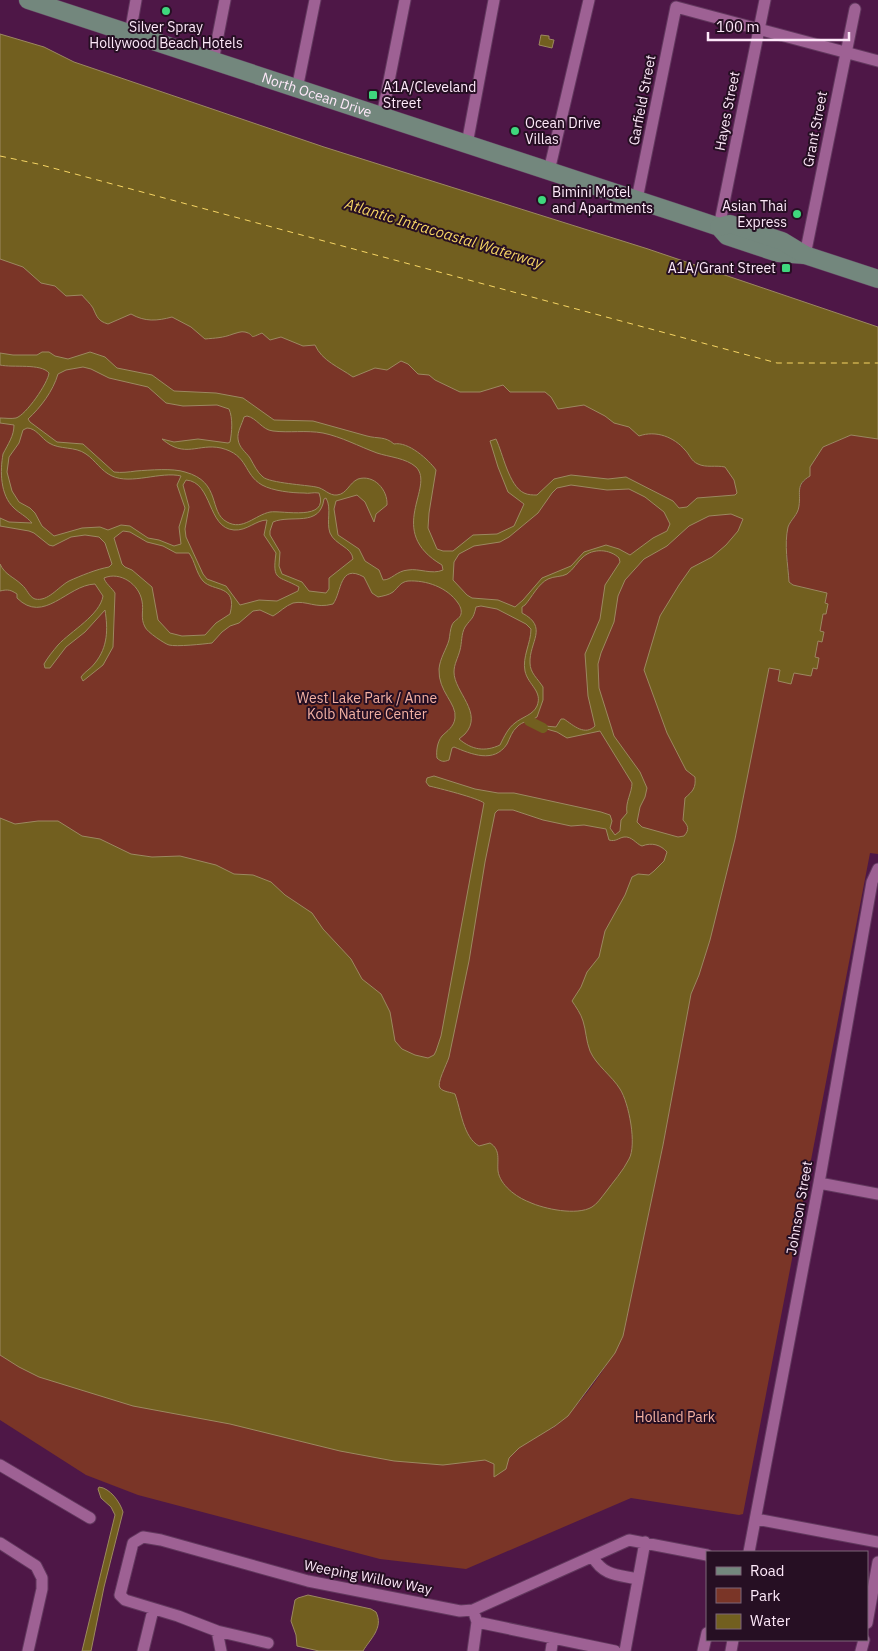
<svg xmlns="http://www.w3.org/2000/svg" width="878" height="1651" font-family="'IBM Plex Sans',sans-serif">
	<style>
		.green { fill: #7a3527 }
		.water { fill: #725f1f; stroke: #9c8860; fill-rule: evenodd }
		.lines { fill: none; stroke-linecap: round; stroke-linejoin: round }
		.canal { stroke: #725f1f; stroke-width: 10 }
		.ferry { stroke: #f6d564; stroke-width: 1; stroke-dasharray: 6 5; stroke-linecap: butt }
		.street-casing { stroke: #62385e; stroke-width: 13 }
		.primary-casing { stroke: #62385e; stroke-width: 19 }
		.street { stroke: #9e6194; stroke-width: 11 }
		.primary { stroke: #73877d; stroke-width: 18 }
		.poi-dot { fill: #3fd77d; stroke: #260f23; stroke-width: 2 }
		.labels { text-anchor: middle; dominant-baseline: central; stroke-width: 4; stroke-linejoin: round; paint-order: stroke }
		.poi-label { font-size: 14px; fill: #fde8f9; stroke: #260f23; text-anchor: start }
		.street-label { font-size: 14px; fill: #fde8f9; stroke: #260f23 }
		.park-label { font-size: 14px; fill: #f4b1a3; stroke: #260f23 }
		.water-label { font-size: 15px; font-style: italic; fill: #f6d564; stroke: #260f23 }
	</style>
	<rect width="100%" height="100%" fill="#4e1747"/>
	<path class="green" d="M0,210L793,449L616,1341L550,1430C574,1415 611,1362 623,1336L663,1145L691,994L699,975L710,940L735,839L769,667L780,670L791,683L794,673L813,668L817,669L815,658L818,641H822L824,632L820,631L823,614H826L825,604L827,593L793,585L789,582C789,564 784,545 788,527C791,519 798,515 799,506C801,492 796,485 810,476V467L823,447L851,435L878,439V854L870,853L743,1514L739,1515L631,1498L466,1569L380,1559L138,1495L86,1475L0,1420Z"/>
	<path class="water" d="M0,34L44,47L74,62L324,147L648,249L878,327V439L851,435L823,447L810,467V476C795,485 801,492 799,506C798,515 791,519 788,527C784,545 788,564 789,582L793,585L827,593L825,603L828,604L826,614H823L820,631L824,632L822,642L818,641L815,657L819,658L817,669L813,668L811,676L794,673L791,684L778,681L780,670L769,668L735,839L710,940L699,975L691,994L663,1145L623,1336L615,1353L568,1416L555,1426L519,1448L509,1458L506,1469L494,1477V1464L485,1460L443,1465L394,1461L340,1451L230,1424L133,1406L39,1377L19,1367L0,1355V818L15,824L38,821H58L82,836L100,839L131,854L152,857L180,856L216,865L234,874L253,875L271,882L285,895L312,913L323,929L351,959L362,979L381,994L390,1012L395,1041L402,1049L415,1055L428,1058L434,1055L436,1051L441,1036L484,803C478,798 438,788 429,786L426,782L427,778L434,776L475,789L498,793H514L601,812L610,815L612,821L610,828L615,835L620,831L621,820L627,813C625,802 632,793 632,783L600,731L567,738L557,732L543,728L545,726L556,727L561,719H564C574,726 585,736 595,726L588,696L585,654L600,619L605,585L620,562L619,558C610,549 593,548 583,557C577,562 574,569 567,574C562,577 554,576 548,579C538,584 532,597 525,605L522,607V613C549,627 529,642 530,663C530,673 538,679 543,687V700L537,717C531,721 522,721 517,727C512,731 510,738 507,744C494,764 471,754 454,747L452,748L449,760C444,762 441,762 437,758C436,752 437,742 442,736C447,731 454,727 455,718C457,703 438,692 439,669C440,658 446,650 449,640C450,635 450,630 452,625C454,620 460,619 461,614C462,610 460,606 458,603C447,587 426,580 408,581C400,582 398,588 393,592C389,595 383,596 378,597L372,593L364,577C339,563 342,592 333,604C315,609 307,600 293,603C285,606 280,612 273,616L260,610L253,611L239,623L230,626L222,632L212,643C204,644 176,647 169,645C165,644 147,632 145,627C140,618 144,610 142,601C139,584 120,571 104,578C105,583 112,588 115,593L113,647L103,665L83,681L81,677C85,671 91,669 95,663C108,647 108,629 105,610L85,632L66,647L50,668H45L44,664C48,657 53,651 58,645C71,631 100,615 103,596L95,584C67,585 44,625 17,598V594C11,590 8,589 0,591V564C5,575 14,577 22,585C27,589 29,597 35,599C48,602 58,587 69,581C80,576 97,569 109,567L112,564L105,543L99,537L85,535L71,537L53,546L49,545L34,533L29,531L0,526V518L9,522L32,523C26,516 19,513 14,508C0,495 0,471 3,454C8,444 14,436 14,425L0,423V418C5,418 11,419 16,418C26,415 48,383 49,373C41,363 13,368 0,365V353L13,355H37L42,352H49L55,356L68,359L90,352L105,357L117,368L152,375L174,391L216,393L243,398L274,420L313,421L367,436C378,439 385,436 394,444C408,441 429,460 436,470L429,513L428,528L437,549L443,551H453L473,535L497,534L514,526L524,504L508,492L498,467L490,441L496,439C503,454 509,486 524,493C528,495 533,495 537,495L554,479L571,475L608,479L626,477L673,501L679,508L687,507L697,498L735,495L737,493L734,480L725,467C716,465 706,468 698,464C691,461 690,455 685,450C674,437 656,430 639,436L629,427L614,423L605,416L584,405L558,409L551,397L545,392H510L503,385L480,392H460L435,380L429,375L418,374L408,364L401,361L387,370L375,368L353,377C339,367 322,361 315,345L303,346L281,337L270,340L262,333C246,340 257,335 245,332C241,331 237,333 233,334C223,338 215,338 205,339L191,327L172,317C157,321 145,322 131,314L108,324C98,321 97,317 93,308C90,303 85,299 82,295L66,296L55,286L41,283L23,267L0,259ZM83,367L91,369L109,378L148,387L166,403L183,406L217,405L229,409C233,418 232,432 230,442L228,443L198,439L174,442L162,439C185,459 198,443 221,448C249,455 243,474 262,485C273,491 292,493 304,493C309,494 313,492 319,493C330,522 282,510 270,512C255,515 243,531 227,522C208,512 222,482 185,472C173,468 150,470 136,471C129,472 121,473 114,472L83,444L57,442L30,422L28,419C41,407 53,391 58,374L66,370ZM247,416C257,418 262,430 273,431C289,433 306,430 323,433C342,437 358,446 377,453C389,457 406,458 416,467C436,487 384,531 442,565L443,570C432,575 419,568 408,570C396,571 392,580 383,580L379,570L365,561L359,549L338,535L334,509L336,501L357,495L365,502L374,522L376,514L387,505C388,490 374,474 358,479C349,483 347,494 337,495C329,496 324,488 316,487C306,485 270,483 263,477C257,472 254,465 250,458C246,452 239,448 238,439C237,432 242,424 244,417ZM27,428C36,428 41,438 49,443C60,450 75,446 86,454C95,460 101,471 112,476C131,485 161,471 181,476L177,485L185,508L179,527L181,544L174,546L159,540L148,538L130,526L121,525L108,530L100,527L82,528L54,536L42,526L35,513L30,508L19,502L12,491L7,472L9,457L19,443L23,430ZM186,480C213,482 207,528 234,530C247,531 256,520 267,520L264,535L276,553C272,582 278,575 299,587L298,591L277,601L259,600L240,605L226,586L207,579L203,574L186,537L185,529L189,507L183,485ZM571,485L607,490L629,489L645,497L664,512L670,524L667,531L653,538L630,555L619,549L606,545L584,552L571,566L542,578L523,600L515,607L498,600L472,598L467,595L453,580L454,562L459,554L474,546L500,542L509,537L538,513L552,493L557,488ZM326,498C332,508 326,522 330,533C335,545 352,547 353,559L329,578V589L326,593L309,591L302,582L282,574L279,566L280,552L270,535V531L273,522C291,514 320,528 324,499ZM731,514L743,519L738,531L726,545L712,557L691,568L679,585L660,616L644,670L667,733L686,770L695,777C696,788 693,791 685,798L683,820C688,826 690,829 684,836L678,837L642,827L637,822L640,807L645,797L647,788L640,772L614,736L599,688L598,664L601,653L614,622L618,596L625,580L644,559L667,546L689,526L709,516ZM123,531L130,532L147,542L163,546L176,553H189C195,561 196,573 203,581C213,592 238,584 230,614L216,623L205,635L182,636L170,633L158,620L152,587L132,570L125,567L122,564L114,538ZM481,606L497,609L526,624L531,629C531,643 522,657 525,671C528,685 543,691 537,706C533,715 522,717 515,723C508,728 504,737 500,745C485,752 472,750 459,739C461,737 463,736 465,734C484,713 454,692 454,672C454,664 458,658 460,650C462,643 461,634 465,627C472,617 473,620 476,607ZM498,810H513L543,820L571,826L584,825L606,829L609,840C616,842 618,838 624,837C632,836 636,844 642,846C652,842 661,845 667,852L664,861L654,871L649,875L638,874L632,877L625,895L605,931L599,957L587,972L581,987L572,1001C576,1007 581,1014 583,1021C586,1030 586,1041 590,1051C596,1065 612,1076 620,1089C629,1103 637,1145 629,1159C623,1171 613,1182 605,1193C601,1198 597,1204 592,1207C577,1216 544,1209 529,1202C516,1197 500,1185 498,1171C497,1160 501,1150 490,1143L479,1146C463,1137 461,1110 455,1094C451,1092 443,1092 440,1088C436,1084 447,1064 449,1057L469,961L485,862L495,813Z
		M541,35L549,36V39L554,40L552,48L539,45Z
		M99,1487C110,1488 120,1502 123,1512L104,1587L91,1651H82L115,1515L111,1507L101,1498L98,1489Z
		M308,1595L371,1609L376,1612C384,1628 370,1639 363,1651H319L297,1646L296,1635L291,1621L295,1600L298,1598Z"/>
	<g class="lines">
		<path class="canal" d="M529,721L543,728"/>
		<path class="ferry" d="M0,156L38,164L777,363H878"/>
		<defs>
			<path id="street" d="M130,34L136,0
				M213,61L225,0
				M297,89L315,0
				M382,116L405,0
				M467,144L494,0
				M549,171L589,0
				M637,199L676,7L878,61
				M719,227L765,0
				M805,255L855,9
				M819,1183L878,1194
				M0,1465L90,1518
				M756,1519L878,1542
				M0,1543L36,1566L42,1578V1589L28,1651
				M749,1552L819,1183L872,882L878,869
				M593,1557C603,1576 619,1575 638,1579
				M477,1622L615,1651
				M867,1623L878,1562
				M217,1631L221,1651
				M268,1643L217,1631L178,1616L125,1600L120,1595L133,1543L143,1537L161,1540L308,1581L460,1611L473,1610L629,1540L707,1555
				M143,1651L153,1610
				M473,1651L477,1622L475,1616
				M551,1651L553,1638
				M625,1651L645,1542
				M703,1651L707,1633
				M731,1651L733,1640
				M861,1651L864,1640"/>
			<g id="primary">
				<path id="s1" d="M28,0L674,212L719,227L727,236L778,253L805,255"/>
				<path d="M719,227L730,224L782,241L805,255L878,279"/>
			</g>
		</defs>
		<use href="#street" class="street-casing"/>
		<use href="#primary" class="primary-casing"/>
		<use href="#street" class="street"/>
		<use href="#primary" class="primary"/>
	</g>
	<g class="poi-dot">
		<circle cx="166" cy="11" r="5"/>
		<rect x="368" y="90" width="10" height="10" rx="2.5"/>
		<circle cx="515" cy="131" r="5"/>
		<circle cx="542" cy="200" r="5"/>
		<circle cx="797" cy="214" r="5"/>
		<rect x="781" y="263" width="10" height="10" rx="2.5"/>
	</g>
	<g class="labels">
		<g class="poi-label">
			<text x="166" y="27" text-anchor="middle">Silver Spray<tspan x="166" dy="16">Hollywood Beach Hotels</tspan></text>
			<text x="383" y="87">A1A/Cleveland<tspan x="383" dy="16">Street</tspan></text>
			<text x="525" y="123">Ocean Drive<tspan x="525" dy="16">Villas</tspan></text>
			<text x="552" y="192">Bimini Motel<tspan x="552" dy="16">and Apartments</tspan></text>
			<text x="787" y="206" text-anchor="end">Asian Thai<tspan x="787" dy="16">Express</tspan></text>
			<text x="776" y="268" text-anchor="end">A1A/Grant Street</text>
		</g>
		<g class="street-label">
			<text stroke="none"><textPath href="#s1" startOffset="304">North Ocean Drive</textPath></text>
			<text transform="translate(642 100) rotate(-79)">Garfield Street</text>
			<text transform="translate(727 111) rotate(-79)">Hayes Street</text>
			<text transform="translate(815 129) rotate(-79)">Grant Street</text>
			<text transform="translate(799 1208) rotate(-80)">Johnson Street</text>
			<text transform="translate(368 1577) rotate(11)">Weeping Willow Way</text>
		</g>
		<g class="park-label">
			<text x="367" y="698">West Lake Park / Anne<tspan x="367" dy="16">Kolb Nature Center</tspan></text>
			<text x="675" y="1417">Holland Park</text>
		</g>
		<g class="water-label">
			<text transform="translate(444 233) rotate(17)">Atlantic Intracoastal Waterway</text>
		</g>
	</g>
	<rect x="706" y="1551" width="162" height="90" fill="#260f23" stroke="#7c6679"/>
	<rect x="716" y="1567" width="25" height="8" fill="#73877d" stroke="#7c6679"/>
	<text x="750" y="1576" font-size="15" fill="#fde8f9">Road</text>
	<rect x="716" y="1588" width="25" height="15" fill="#7a3527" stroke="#7c6679"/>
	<text x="750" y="1601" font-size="15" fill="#fde8f9">Park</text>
	<rect x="716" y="1614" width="25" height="15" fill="#725f1f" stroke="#7c6679"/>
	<text x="750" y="1626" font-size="15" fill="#fde8f9">Water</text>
	<path d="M708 32v8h141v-8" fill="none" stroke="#fde8f9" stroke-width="2.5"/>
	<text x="716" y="32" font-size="15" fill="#fde8f9" stroke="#260f23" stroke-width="4" paint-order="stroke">100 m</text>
</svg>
